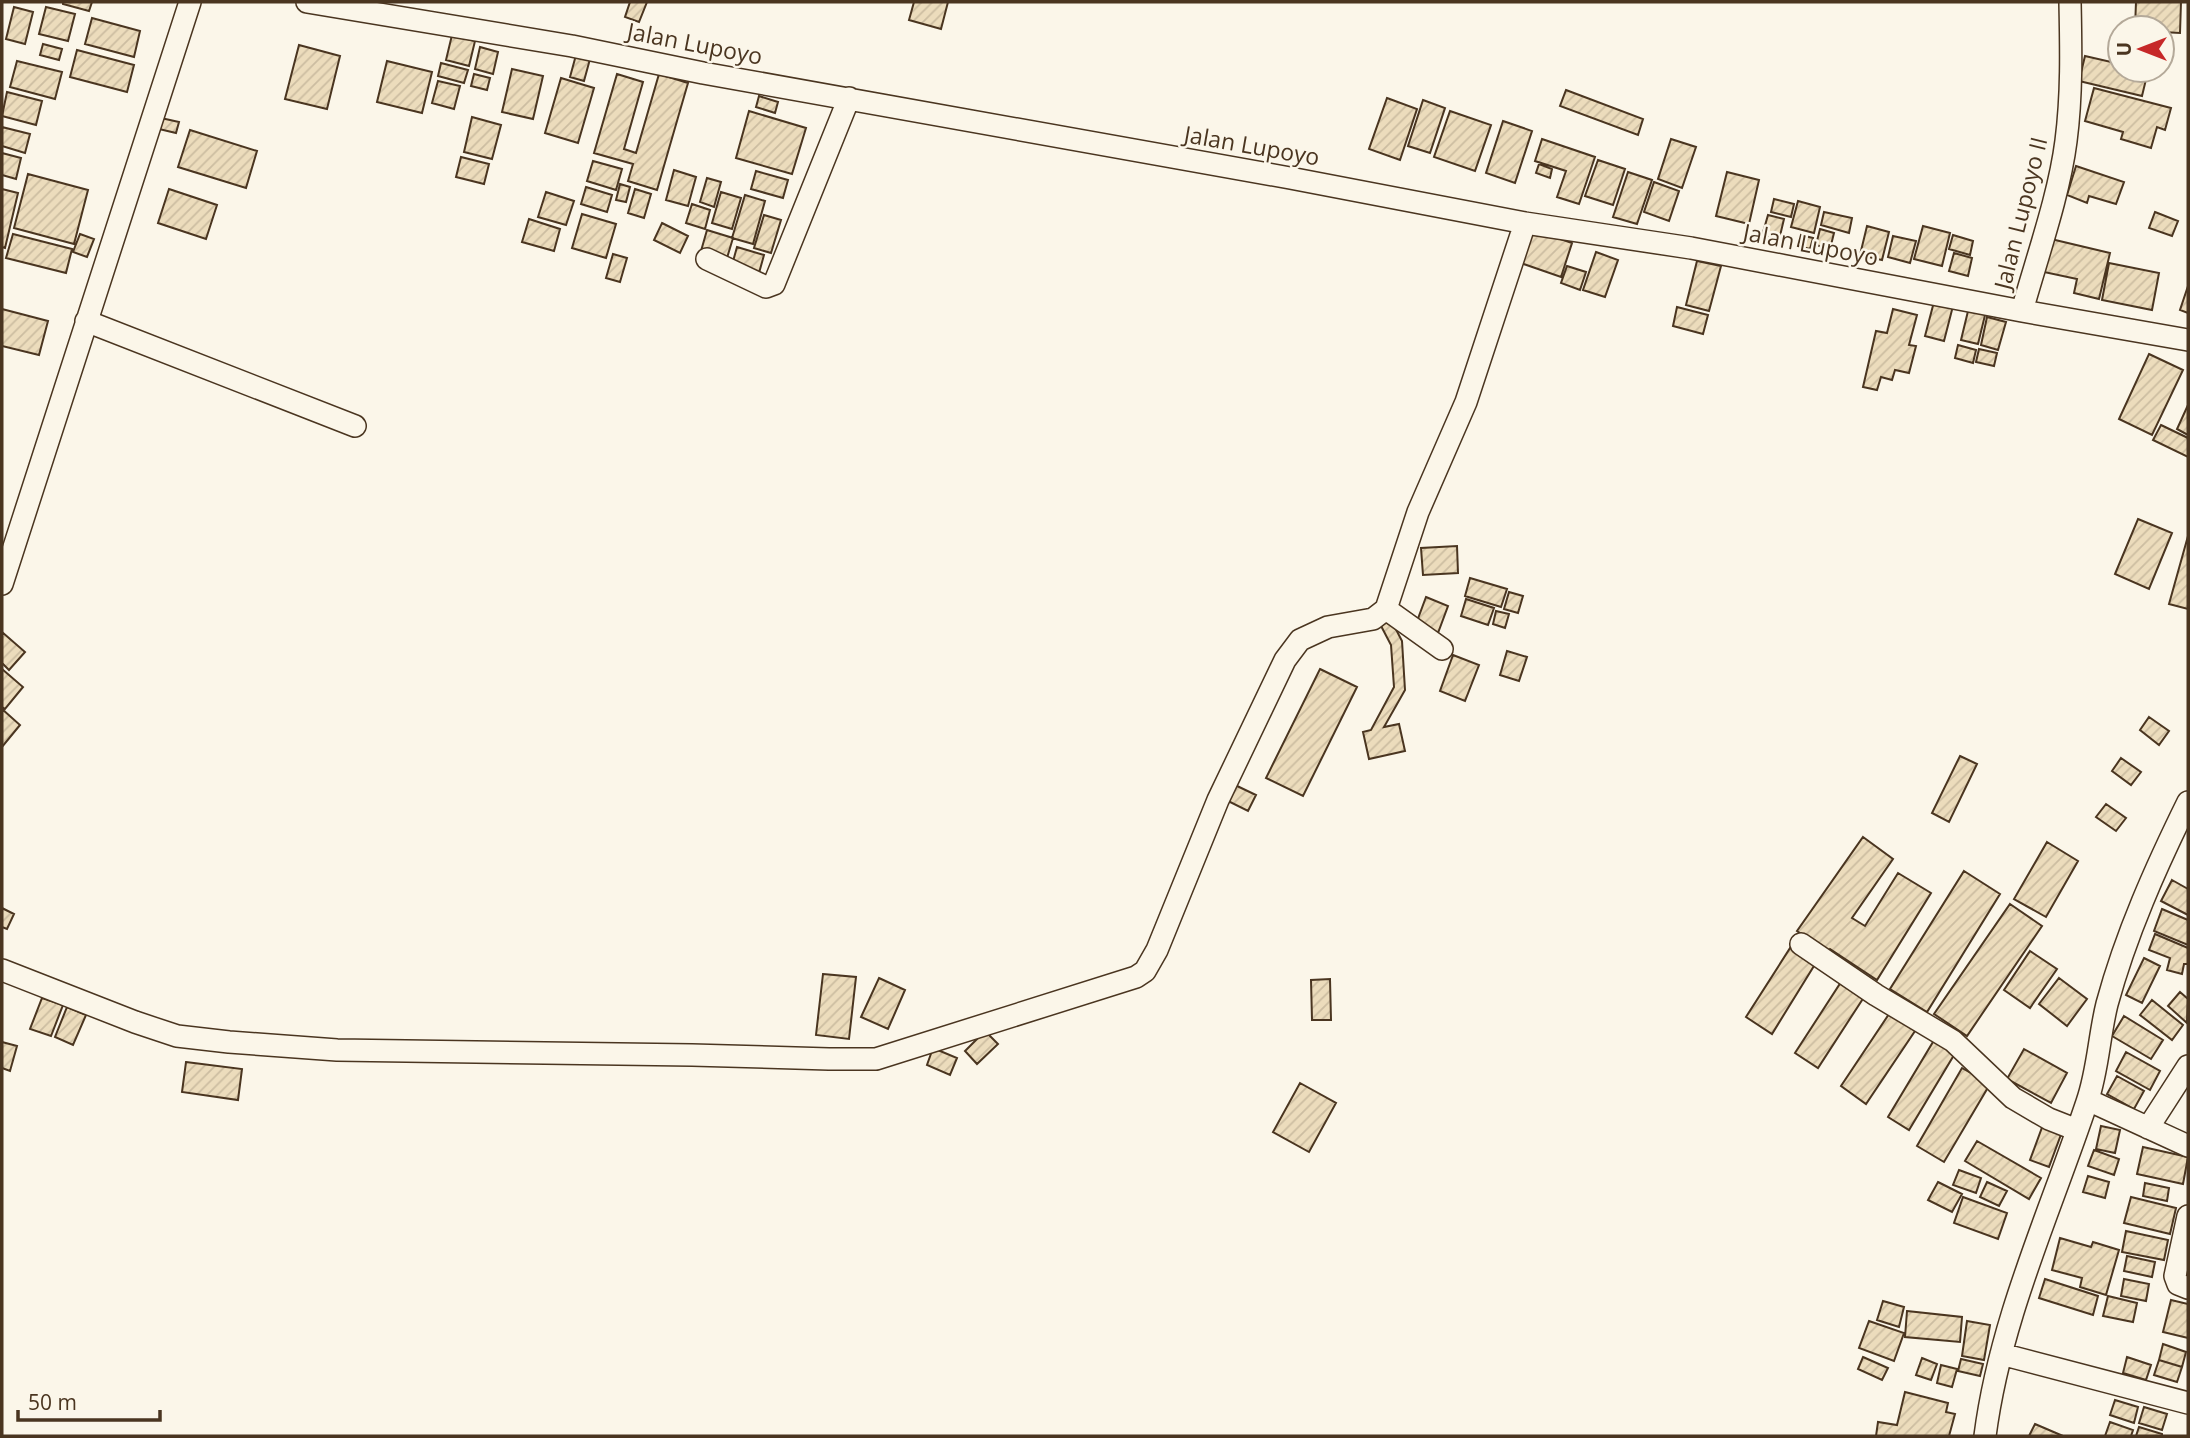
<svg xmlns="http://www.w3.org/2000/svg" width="2190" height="1438" font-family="'Open Sans',sans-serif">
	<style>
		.building { fill: url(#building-hatch); stroke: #4a3520; stroke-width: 2 }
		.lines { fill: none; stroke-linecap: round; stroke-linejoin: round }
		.minor-casing { stroke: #4a3520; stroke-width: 24 }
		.minor { stroke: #fbf6e9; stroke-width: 21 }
		.labels { text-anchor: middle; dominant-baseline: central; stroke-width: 5; stroke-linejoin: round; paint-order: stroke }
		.street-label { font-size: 23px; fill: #4a3520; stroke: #fbf6e9 }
	</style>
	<defs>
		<pattern id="building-hatch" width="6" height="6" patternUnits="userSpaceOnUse" patternTransform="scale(1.75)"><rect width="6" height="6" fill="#ecdcbc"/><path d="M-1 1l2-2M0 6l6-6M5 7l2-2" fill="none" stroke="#ccbda1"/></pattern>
	</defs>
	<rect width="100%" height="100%" fill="#fbf6e9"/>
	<path class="building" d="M63,2H92L89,11L63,4Z
		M630,2H647L639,22L625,17Z
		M914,2H948L941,29L909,20Z
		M2136,2H2181L2180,33L2162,32V28H2135Z
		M14,7L33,12L25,44L6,39Z
		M46,7L75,14L68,41L39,34Z
		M92,18L140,31L134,57L85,44Z
		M452,35L475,41L469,66L446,60Z
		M43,44L62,49L59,60L40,55Z
		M299,45L340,56L327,109L285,99Z
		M480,47L498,52L493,74L475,69Z
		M77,50L134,65L127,92L70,77Z
		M576,55L590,59L584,81L570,77Z
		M2085,56L2120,64V70L2148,71L2142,96L2079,81Z
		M17,61L62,72L55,99L10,87Z
		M387,61L432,72L422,113L377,102Z
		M441,63L468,70L464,83L438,76Z
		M512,69L543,76L533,119L502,112Z
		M474,74L490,78L487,90L471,86Z
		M617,74L643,82L624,149L636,153L659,74L688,83L657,190L628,181L633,164L594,153Z
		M561,78L594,88L578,143L545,133Z
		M438,81L460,86L454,109L432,103Z
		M2094,88L2171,108L2165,130L2157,127L2151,148L2121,139L2123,132L2085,121Z
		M1566,90L1643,119L1638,135L1560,106Z
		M7,92L42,101L36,125L2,116Z
		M759,96L778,102L775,113L756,107Z
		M1387,98L1417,109L1400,160L1369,149Z
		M1423,100L1445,108L1430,153L1408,146Z
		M749,111L806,128L792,174L736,158Z
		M1450,111L1491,125L1475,171L1434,157Z
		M472,117L501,125L492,159L464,152Z
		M161,118L179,122L176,133L159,129Z
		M1503,121L1532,131L1515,183L1486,173Z
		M2,127L30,134L25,153L2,146Z
		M190,130L257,151L246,188L178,167Z
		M1542,139L1595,157L1579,204L1557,197L1566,171L1535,161Z
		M1671,139L1696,147L1682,188L1658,179Z
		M2,153L21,158L16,179L2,175Z
		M461,157L489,164L484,184L456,177Z
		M1598,160L1625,169L1613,205L1585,196Z
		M593,161L622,169L616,190L587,181Z
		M1539,164L1552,169L1550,178L1536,173Z
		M2076,166L2124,182L2116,204L2089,196L2087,203L2067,195Z
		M674,170L696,177L688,206L666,200Z
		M756,171L788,180L783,198L751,189Z
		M1628,172L1652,180L1637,224L1613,217Z
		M1727,172L1759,180L1749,224L1716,216Z
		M28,174L88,190L74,244L14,228Z
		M707,178L721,182L714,207L700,202Z
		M1654,182L1679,191L1669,221L1644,212Z
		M620,184L630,187L626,202L616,200Z
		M586,187L612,195L607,212L581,204Z
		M2,189L18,193L5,248L2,247Z
		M169,189L217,205L206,239L158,223Z
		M635,189L651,194L644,218L628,213Z
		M546,192L574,201L566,225L538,217Z
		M721,192L741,198L732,229L712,223Z
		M745,195L765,201L753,244L732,238Z
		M1774,199L1794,204L1791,217L1771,212Z
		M1798,201L1820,207L1814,233L1791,227Z
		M692,204L710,210L705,229L686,223Z
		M1824,212L1852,218L1849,233L1821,225Z
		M2155,212L2178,221L2172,236L2149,228Z
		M582,214L616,224L606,258L572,248Z
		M764,215L781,220L771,253L754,248Z
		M1768,215L1784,219L1779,240L1762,236Z
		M529,219L560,229L554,251L522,242Z
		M662,223L688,236L680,253L654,240Z
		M1867,226L1889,232L1882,260L1860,255Z
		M1923,226L1950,233L1942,266L1914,259Z
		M1526,227L1572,243L1561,277L1515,261Z
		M1820,229L1834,233L1830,249L1816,245Z
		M707,230L733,238L727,258L701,251Z
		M13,234L72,249L66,273L6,258Z
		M80,234L94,239L87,257L73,252Z
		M1801,235L1813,238L1810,249L1798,246Z
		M1953,235L1973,241L1970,255L1949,249Z
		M1893,236L1916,241L1910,263L1888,257Z
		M2051,239L2110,253L2099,299L2074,293L2077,279L2044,272Z
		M737,247L764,255L759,273L732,265Z
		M1596,252L1618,260L1605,297L1583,290Z
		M1954,253L1972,258L1968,276L1949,271Z
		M613,254L627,258L620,282L606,278Z
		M1697,261L1721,266L1709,311L1686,305Z
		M2109,263L2159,273L2152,310L2102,300Z
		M1567,266L1586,272L1580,290L1561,283Z
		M2188,286V313L2180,310Z
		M1935,298L1954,302L1944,341L1925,336Z
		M1677,307L1708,315L1703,334L1673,326Z
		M1969,307L1986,311L1978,344L1961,340Z
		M2,309L48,321L39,355L2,346Z
		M1893,309L1917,315L1909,345L1916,346L1909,373L1895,370L1892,380L1881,377L1877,390L1863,387L1876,331L1887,333Z
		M1987,317L2006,322L1998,350L1981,345Z
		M1958,345L1976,350L1973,363L1955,358Z
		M1979,349L1997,353L1994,366L1976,362Z
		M2149,354L2183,370L2152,435L2119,419Z
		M2188,405V435L2177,429Z
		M2161,425L2188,438V457L2153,440Z
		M2138,519L2172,533L2149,589L2115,574Z
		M2188,536V609L2169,604Z
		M1457,546L1458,573L1423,575L1421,548Z
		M1470,578L1507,589L1501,607L1465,596Z
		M1509,592L1523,596L1518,613L1504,609Z
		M1426,597L1448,606L1438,633L1416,624Z
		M1466,599L1494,608L1488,625L1461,616Z
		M1496,611L1509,614L1505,628L1493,624Z
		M1389,616L1402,641L1405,690L1384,727L1399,724L1405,751L1369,759L1363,732L1371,730L1394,687L1391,645L1379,622Z
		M2,632L25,652L9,670L2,663Z
		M1507,651L1527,657L1519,681L1500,675Z
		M1453,655L1479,665L1465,701L1440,691Z
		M2,669L23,687L5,709L2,707Z
		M1320,669L1357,687L1303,796L1266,778Z
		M2,709L20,725L2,747Z
		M2149,717L2169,731L2159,745L2140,730Z
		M1960,756L1977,764L1949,822L1932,813Z
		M2121,758L2141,772L2131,785L2112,771Z
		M1235,785L1256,795L1248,811L1228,801Z
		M2106,804L2126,818L2116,831L2096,817Z
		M1863,837L1893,859L1852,918L1865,926L1898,873L1931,893L1877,980L1830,949L1827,952L1797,931Z
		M2047,842L2078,861L2046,917L2014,899Z
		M1964,871L2000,894L1927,1012L1890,989Z
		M2172,880L2188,889V915L2161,901Z
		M2010,904L2042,926L1967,1036L1934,1014Z
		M2,908L14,914L7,929L2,927Z
		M2162,909L2188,920V945L2154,931Z
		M2155,934L2188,948V964H2184L2182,974L2167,970L2170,958L2149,950Z
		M1792,945L1817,961L1772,1034L1746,1017Z
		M2030,951L2057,969L2030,1008L2004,990Z
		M2144,958L2160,966L2142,1003L2126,995Z
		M823,974L856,977L849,1039L816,1035Z
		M879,978L905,990L888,1029L861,1017Z
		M2059,978L2087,999L2067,1026L2039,1004Z
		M1330,979L1331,1020H1312L1311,980Z
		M1843,979L1866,994L1818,1068L1795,1053Z
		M2180,992L2188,999L2187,1023L2168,1006Z
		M42,998L63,1005L51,1036L30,1029Z
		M2152,1000L2183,1025L2172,1040L2140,1015Z
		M67,1007L86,1015L73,1045L55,1037Z
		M1891,1011L1917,1028L1866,1104L1841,1086Z
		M2124,1016L2163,1040L2151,1059L2112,1036Z
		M985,1031L998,1044L977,1064L965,1051Z
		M1936,1037L1957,1050L1909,1130L1888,1117Z
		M2,1042L17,1046L10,1071L2,1068Z
		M933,1048L957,1058L950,1075L927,1065Z
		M2024,1049L2067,1073L2051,1103L2007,1079Z
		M2126,1052L2160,1071L2150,1090L2116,1071Z
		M186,1062L242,1069L238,1100L182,1092Z
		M1962,1068L1990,1084L1944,1162L1917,1146Z
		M2117,1076L2144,1091L2134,1109L2107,1094Z
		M1300,1083L1336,1103L1309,1152L1273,1132Z
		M2044,1122L2063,1129L2049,1167L2030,1160Z
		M2101,1126L2120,1130L2115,1153L2096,1149Z
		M1977,1141L2041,1178L2029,1199L1965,1161Z
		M2143,1147L2188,1157L2183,1184L2137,1174Z
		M2094,1150L2119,1159L2114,1175L2088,1166Z
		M1959,1170L1981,1178L1976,1193L1953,1185Z
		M2088,1176L2109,1182L2105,1198L2083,1192Z
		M1938,1182L1962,1194L1952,1212L1928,1200Z
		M1987,1182L2007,1191L1999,1206L1980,1197Z
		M2145,1183L2169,1188L2167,1201L2143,1196Z
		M1963,1197L2007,1213L1998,1239L1954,1223Z
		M2131,1197L2176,1208L2170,1234L2124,1223Z
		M2126,1231L2168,1240L2164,1260L2122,1252Z
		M2060,1238L2091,1247L2093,1242L2119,1250L2106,1295L2080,1287L2082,1278L2052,1270Z
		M2127,1256L2155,1262L2152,1277L2124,1271Z
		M2045,1279L2098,1296L2093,1315L2039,1298Z
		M2124,1279L2149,1284L2146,1301L2121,1296Z
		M2108,1296L2137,1303L2133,1322L2103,1316Z
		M2171,1300L2188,1304V1338L2163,1332Z
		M1883,1301L1904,1307L1899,1327L1877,1320Z
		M1907,1311L1962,1317L1960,1342L1905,1337Z
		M1869,1321L1904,1333L1894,1361L1859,1348Z
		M1967,1321L1990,1325L1984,1360L1962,1356Z
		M2163,1344L2186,1352L2182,1367L2159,1360Z
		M1863,1357L1888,1368L1882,1380L1858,1369Z
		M2127,1357L2151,1365L2146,1380L2123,1373Z
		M1922,1358L1937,1364L1931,1380L1916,1375Z
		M1961,1359L1983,1364L1980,1376L1958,1371Z
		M2159,1360L2182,1367L2177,1382L2154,1375Z
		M1941,1365L1957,1369L1952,1387L1937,1383Z
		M1905,1392L1948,1403L1946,1412L1955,1414L1949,1436H1876L1878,1422L1897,1425Z
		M2115,1400L2138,1407L2134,1423L2110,1415Z
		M2144,1407L2167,1414L2162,1430L2139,1423Z
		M2110,1422L2133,1430L2131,1436H2105Z
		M2035,1424L2063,1436H2029Z
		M2139,1427L2162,1434V1436H2136Z"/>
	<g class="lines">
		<defs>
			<path id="minor" d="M307,2L572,46L703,73L1290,178L1525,223L1691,248L2022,311L2188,340
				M707,259L766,287L774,284L849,98
				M2022,311C2037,257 2059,196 2066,141C2072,95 2071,48 2070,2
				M86,321L355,426
				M2,584L190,2
				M1386,609L1442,649
				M1801,944L1876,995L1953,1041L2013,1098L2049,1119L2077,1130
				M2,970L135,1022L177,1036L229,1042L337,1050L692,1055L829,1059H876L1136,977L1145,971L1157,950L1218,800L1285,660L1300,640L1328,627L1373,619L1386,609L1418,512L1466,402L1525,223
				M2088,1100L2188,1146
				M2148,1128L2188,1066
				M2188,1216L2175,1276L2178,1284L2188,1288
				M2001,1354L2188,1403
				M1985,1436C2000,1319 2050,1213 2087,1102C2098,1071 2099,1036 2107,1004C2126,934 2156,867 2188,802"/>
		</defs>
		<use href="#minor" class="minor-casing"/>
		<use href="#minor" class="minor"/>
	</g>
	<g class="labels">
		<g class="street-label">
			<text transform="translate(695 43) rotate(11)">Jalan Lupoyo</text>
			<text transform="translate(1252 145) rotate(10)">Jalan Lupoyo</text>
			<text transform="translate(2020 213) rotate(-76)">Jalan Lupoyo II</text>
			<text transform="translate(1811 244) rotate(11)">Jalan Lupoyo</text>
		</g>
	</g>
	<rect width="2190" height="1438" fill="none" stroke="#4a3520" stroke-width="7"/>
	<g transform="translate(2141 49) rotate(270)"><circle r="33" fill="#fbf6e9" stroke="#b4a999" stroke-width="2"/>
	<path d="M0-5L12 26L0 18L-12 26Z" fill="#c62828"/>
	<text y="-10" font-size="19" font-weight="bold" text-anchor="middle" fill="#4a3520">U</text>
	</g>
	<path d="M18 1410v10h142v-10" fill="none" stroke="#4a3520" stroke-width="3.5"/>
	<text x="28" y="1410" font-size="21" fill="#4a3520" stroke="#fbf6e9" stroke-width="5" paint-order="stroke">50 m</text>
</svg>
